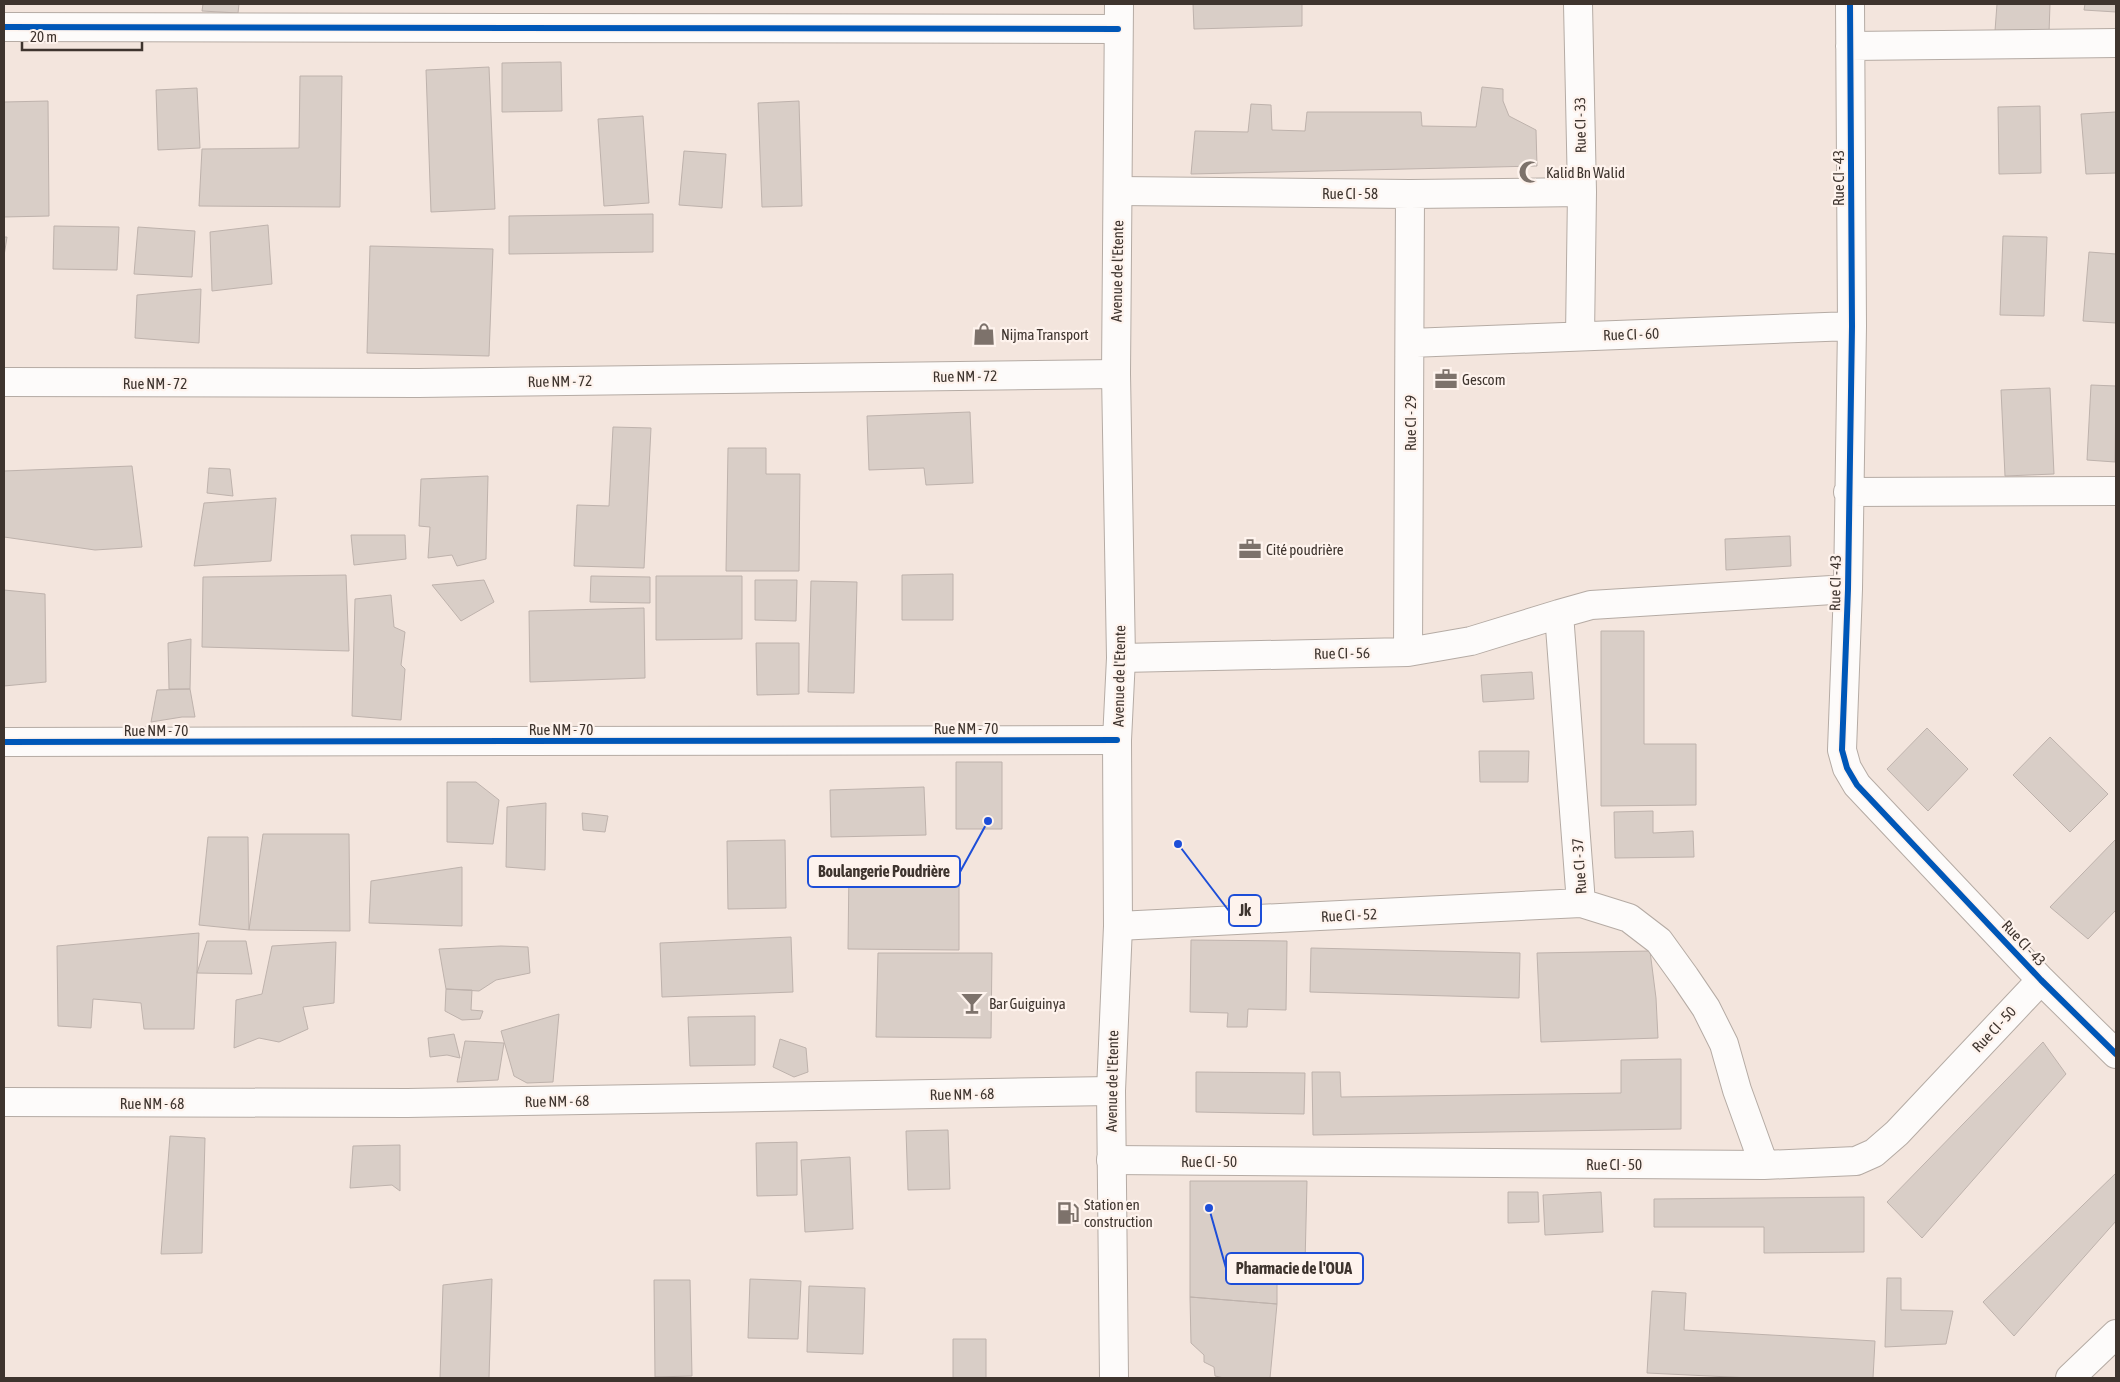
<svg xmlns="http://www.w3.org/2000/svg" width="2120" height="1382" font-family="'Asap Condensed',sans-serif">
	<style>
		.building { fill: #d9cec7; stroke: #beb2ac }
		.lines { fill: none; stroke-linecap: round; stroke-linejoin: round }
		.minor-casing { stroke: #b5aba4; stroke-width: 30 }
		.primary-casing { stroke: #b5aba4; stroke-width: 30 }
		.minor { stroke: #fdfbfa; stroke-width: 28 }
		.primary { stroke: #fdfbfa; stroke-width: 28 }
		.cycleway-casing { stroke: #fef3ed; stroke-width: 9 }
		.cycleway { stroke: #0057b8; stroke-width: 6 }
		.labels { text-anchor: middle; dominant-baseline: central; stroke-width: 4.5; stroke-linejoin: round; paint-order: stroke }
		.street-label { font-size: 15px; fill: #3e342e; stroke: #fef3ed }
		.poi-label { font-size: 15px; fill: #3e342e; stroke: #fef3ed; text-anchor: start }
		.leader { fill: none; stroke: #1d4ed8; stroke-width: 2 }
		.callout-dot { fill: #1d4ed8; stroke: #fef3ed; stroke-width: 2 }
		.callout { fill: #fef3ed; stroke: #1d4ed8; stroke-width: 2 }
		.callout-label { font-size: 16px; text-anchor: middle; font-weight: bold; fill: #3e342e }
	</style>
	<rect width="100%" height="100%" fill="#f3e5dd"/>
	<path class="building" d="M203,4H239L238,13L202,11Z
		M1193,4H1302V26L1194,29Z
		M1997,4H2050L2049,33L1995,31Z
		M2085,4H2116V12L2084,10Z
		M561,62L562,111L502,112V63Z
		M489,67L495,209L431,212L426,70Z
		M300,76H342L340,207L199,206L202,149L299,148Z
		M1482,87L1503,89V101L1509,116L1536,130L1537,166L1191,174L1195,131L1248,132L1251,104L1271,105L1272,130L1305,131L1307,112H1421L1422,126L1476,127Z
		M197,88L200,148L158,150L156,90Z
		M48,101L49,216L4,217V102Z
		M799,101L802,206L762,207L758,103Z
		M2040,106L2041,173L1999,174L1998,107Z
		M2116,112V173L2086,174L2081,114Z
		M643,116L649,203L604,206L598,119Z
		M684,151L726,154L722,208L679,205Z
		M653,214V252L509,254V216Z
		M268,225L272,284L212,291L210,232Z
		M54,226L119,227L117,270L53,269Z
		M138,227L195,231L192,277L134,274Z
		M2003,236L2047,237L2044,316L2000,315Z
		M4,237H7L4,256Z
		M370,246L493,249L489,356L367,353Z
		M2089,252L2116,254V323L2083,321Z
		M201,289L199,343L135,338L137,295Z
		M2091,385L2116,386L2115,462L2087,460Z
		M2050,388L2054,474L2005,476L2001,390Z
		M970,412L973,483L926,485L924,468L869,470L867,416Z
		M613,427L651,428L644,568L574,566L577,505L609,506Z
		M728,448H766V474H800L799,571H726Z
		M132,466L142,547L95,550L4,537V471Z
		M209,468L230,469L233,496L207,493Z
		M488,476L486,559L457,566L452,555L428,558L430,527L419,526L421,479Z
		M276,498L271,561L194,566L204,503Z
		M351,535H405L406,559L354,565Z
		M1790,536L1791,566L1726,570L1725,539Z
		M953,574V620H902V575Z
		M346,575L349,651L202,647L203,577Z
		M591,576L650,577V603L590,602Z
		M656,576H742V639L656,640Z
		M484,580L494,602L461,621L432,585Z
		M755,580H797L796,621L755,620Z
		M811,581L857,582L854,693L808,692Z
		M4,590L45,594L46,682L4,686Z
		M391,595L394,627L405,632L401,665L405,669L401,720L352,716L355,599Z
		M644,608L645,678L530,682L529,611Z
		M1601,631H1644V744H1696V805L1601,806Z
		M191,639L190,689H169L168,643Z
		M756,643H799V694L757,695Z
		M1532,672L1534,699L1483,702L1481,675Z
		M190,689L195,717H182L151,722L157,690Z
		M1927,728L1968,769L1928,811L1887,769Z
		M2050,737L2108,794L2070,832L2013,775Z
		M1479,751H1529L1528,782H1480Z
		M956,762H1002V829H956Z
		M447,782H476L499,800L493,844L447,842Z
		M924,787L926,835L831,837L830,790Z
		M546,803L545,870L506,867L507,807Z
		M1653,811V833L1693,831L1694,857L1615,858L1614,812Z
		M582,813L608,816L605,832L583,830Z
		M263,834H349L350,931L249,930Z
		M208,837H248L249,930L199,925Z
		M2116,839V910L2088,939L2050,907Z
		M785,840L786,908L728,909L727,841Z
		M462,867V926L369,923L371,881Z
		M849,867L959,868V950L848,949Z
		M199,933L194,1029H144L141,1003L93,999L91,1028L58,1026L57,946Z
		M791,937L793,992L662,997L660,943Z
		M1191,940L1287,941L1286,1010L1248,1009L1247,1027H1227L1228,1013L1190,1012Z
		M207,941H246L252,974L197,973Z
		M336,942L334,1003L303,1007L308,1029L279,1042L259,1038L234,1048L236,1000L262,994L272,946Z
		M501,946L528,947L530,973L496,980L479,991L446,989L439,949Z
		M1311,948L1520,953L1519,998L1310,992Z
		M1650,951L1656,998L1658,1038L1541,1042L1537,953Z
		M878,953H992L991,1038L876,1037Z
		M446,989L472,990L471,1010L483,1011L480,1019L462,1020L445,1011Z
		M559,1014L553,1082L527,1083L514,1076L501,1031Z
		M755,1016V1065L690,1066L688,1017Z
		M454,1034L460,1058L447,1055L430,1057L428,1038Z
		M780,1039L806,1048L808,1072L794,1077L773,1067Z
		M465,1041L504,1043L498,1080L457,1082Z
		M2043,1042L2066,1074L1922,1238L1887,1202Z
		M1681,1059V1129L1313,1135L1312,1072H1340L1341,1097L1621,1093V1060Z
		M1196,1072L1305,1073L1304,1114L1196,1112Z
		M948,1130L950,1189L908,1190L906,1131Z
		M170,1136L205,1138L202,1253L161,1254Z
		M797,1142V1195L757,1196L756,1143Z
		M400,1145V1191L392,1185L350,1188L353,1146Z
		M850,1157L853,1229L805,1232L801,1160Z
		M2116,1173V1221L2014,1336L1983,1302Z
		M1190,1181H1307L1305,1264L1277,1263V1304L1190,1297Z
		M1508,1192H1538L1539,1222L1508,1223Z
		M1601,1192L1603,1232L1545,1235L1543,1195Z
		M1864,1197V1252L1764,1253V1227H1654V1199Z
		M1887,1278H1901V1310L1953,1311L1946,1344L1885,1347Z
		M492,1279L489,1378H440L443,1285Z
		M750,1279L801,1281L798,1339L748,1338Z
		M654,1280H690L692,1376L655,1377Z
		M809,1286L865,1288L863,1354L807,1352Z
		M1652,1291L1686,1293L1684,1330L1875,1341L1873,1378H1751L1647,1373Z
		M1190,1297L1277,1304L1270,1378H1224L1215,1376L1214,1367L1204,1362V1355L1191,1343Z
		M953,1339H986V1378H953Z"/>
	<g class="lines">
		<defs>
			<path id="minor" d="M1578,4L1582,192L1580,336
				M1850,4L1852,326L1848,589L1842,750L1847,768L1857,785L2041,980L2116,1054
				M4,27L1118,29
				M1850,46L2116,43
				M1118,191L1410,194L1582,192
				M1410,343L1852,326
				M4,382L418,383L1116,374
				M1848,492L2116,491
				M1408,652L1410,194
				M1121,658L1408,652L1471,641L1559,614
				M4,742L1117,740
				M1118,926L1581,903
				M4,1102L407,1103L1111,1091
				M1111,1160L1764,1165L1856,1161L1874,1153L1897,1133L2041,980
				M1764,1165L1737,1090L1724,1044L1706,1008L1685,977L1659,941L1629,918L1581,903L1559,614L1591,605L1848,589
				M2070,1378L2116,1334"/>
			<path id="primary" d="M1114,1378L1111,1091L1118,926L1117,740L1121,658L1116,374L1119,4"/>
		</defs>
		<use href="#minor" class="minor-casing"/>
		<use href="#primary" class="primary-casing"/>
		<use href="#minor" class="minor"/>
		<use href="#primary" class="primary"/>
		<defs>
			<path id="cycleway" d="M1850,4L1852,326L1848,589L1842,750L1847,768L1857,785L2041,980L2116,1054
				M4,27L1118,29
				M4,742L1117,740"/>
		</defs>
		<use href="#cycleway" class="cycleway-casing"/>
		<use href="#cycleway" class="cycleway"/>
	</g>
	<defs>
		<symbol id="mosque-bare" viewBox="-9 -9 18 18"><path d="M3.5-4.9A6 6 0 1 0 3.5 4.9A5 5 0 1 1 3.5-4.9Z" fill="#7d726b" stroke="#fef3ed" stroke-width="2.5" paint-order="stroke"/></symbol>
		<symbol id="shop-bare" viewBox="-9 -9 18 18"><path d="M-5-2.5h2.3a2.7 3.5 0 0 1 5.4 0H5L5.5 6h-11ZM-1.5-2.5h3a1.5 2.3 0 0 0-3 0Z" fill="#7d726b" stroke="#fef3ed" stroke-width="2.5" paint-order="stroke"/></symbol>
		<symbol id="office-bare" viewBox="-9 -9 18 18"><path d="M-6-3h4V-5.5h4V-3h4V5H-6ZM-1-4.5V-3h2v-1.5ZM-6 0V1H6V0Z" fill="#7d726b" stroke="#fef3ed" stroke-width="2.5" paint-order="stroke"/></symbol>
		<symbol id="bar-bare" viewBox="-9 -9 18 18"><path d="M-6-5H6L.8 .8V4.5H3.5V6h-7V4.5H-.8V.8Z" fill="#7d726b" stroke="#fef3ed" stroke-width="2.5" paint-order="stroke"/></symbol>
		<symbol id="fuel-bare" viewBox="-9 -9 18 18"><path d="M-5.5-6h7V0h2V4h1.3V-2.5L3-4.5l.8-.8L6-3V5H2.5V1h-1V6h-7ZM-4.2-4.7v3.2H.2V-4.7Z" fill="#7d726b" stroke="#fef3ed" stroke-width="2.5" paint-order="stroke"/></symbol>
	</defs>
	<g fill-rule="evenodd">
		<use href="#mosque-bare" x="1514" y="156" width="32" height="32"/>
		<use href="#shop-bare" x="968" y="318" width="32" height="32"/>
		<use href="#office-bare" x="1430" y="363" width="32" height="32"/>
		<use href="#office-bare" x="1234" y="533" width="32" height="32"/>
		<use href="#bar-bare" x="956" y="987" width="32" height="32"/>
		<use href="#fuel-bare" x="1052" y="1197" width="32" height="32"/>
	</g>
	<g class="labels">
		<g class="street-label">
			<text transform="translate(1580 125) rotate(-91)">Rue CI - 33</text>
			<text transform="translate(1838 178) rotate(-90)">Rue CI - 43</text>
			<text x="1350" y="193">Rue CI - 58</text>
			<text transform="translate(1117 271) rotate(-89)">Avenue de l'Etente</text>
			<text transform="translate(1631 334) rotate(-2)">Rue CI - 60</text>
			<text transform="translate(965 376) rotate(-1)">Rue NM - 72</text>
			<text transform="translate(560 381) rotate(-1)">Rue NM - 72</text>
			<text x="155" y="383">Rue NM - 72</text>
			<text transform="translate(1410 423) rotate(-90)">Rue CI - 29</text>
			<text transform="translate(1835 583) rotate(-89)">Rue CI - 43</text>
			<text transform="translate(1342 653) rotate(-1)">Rue CI - 56</text>
			<text transform="translate(1119 676) rotate(-89)">Avenue de l'Etente</text>
			<text x="966" y="728">Rue NM - 70</text>
			<text x="561" y="729">Rue NM - 70</text>
			<text x="156" y="730">Rue NM - 70</text>
			<text transform="translate(1579 866) rotate(-94)">Rue CI - 37</text>
			<text transform="translate(1349 915) rotate(-3)">Rue CI - 52</text>
			<text transform="translate(2024 943) rotate(47)">Rue CI - 43</text>
			<text transform="translate(1994 1029) rotate(-47)">Rue CI - 50</text>
			<text transform="translate(1112 1081) rotate(-89)">Avenue de l'Etente</text>
			<text transform="translate(962 1094) rotate(-1)">Rue NM - 68</text>
			<text transform="translate(557 1101) rotate(-1)">Rue NM - 68</text>
			<text x="152" y="1103">Rue NM - 68</text>
			<text x="1209" y="1161">Rue CI - 50</text>
			<text x="1614" y="1164">Rue CI - 50</text>
		</g>
		<g class="poi-label">
			<text x="1546" y="172">Kalid Bn Walid</text>
			<text x="1001" y="334">Nijma Transport</text>
			<text x="1462" y="379">Gescom</text>
			<text x="1266" y="549">Cité poudrière</text>
			<text x="989" y="1003">Bar Guiguinya</text>
			<text x="1084" y="1204">Station en<tspan x="1084" dy="17">construction</tspan></text>
		</g>
	</g>
	<path class="leader" d="M988 821L960 872M1178 844L1229 911M1209 1208L1226 1268"/>
	<g class="callout-dot">
		<circle cx="988" cy="821" r="5"/>
		<circle cx="1178" cy="844" r="5"/>
		<circle cx="1209" cy="1208" r="5"/>
	</g>
	<g class="callout">
		<rect x="808" y="856" width="152" height="31" rx="5"/>
		<rect x="1229" y="895" width="32" height="31" rx="5"/>
		<rect x="1226" y="1253" width="137" height="31" rx="5"/>
	</g>
	<g class="callout-label">
		<text x="884" y="877">Boulangerie Poudrière</text>
		<text x="1245" y="916">Jk</text>
		<text x="1294" y="1274">Pharmacie de l'OUA</text>
	</g>
	<rect width="2120" height="1382" fill="none" stroke="#3e342e" stroke-width="10"/>
	<path d="M22 42v8h120v-8" fill="none" stroke="#3e342e" stroke-width="2.5"/>
	<text x="30" y="42" font-size="15" fill="#3e342e" stroke="#fef3ed" stroke-width="4" paint-order="stroke">20 m</text>
</svg>
